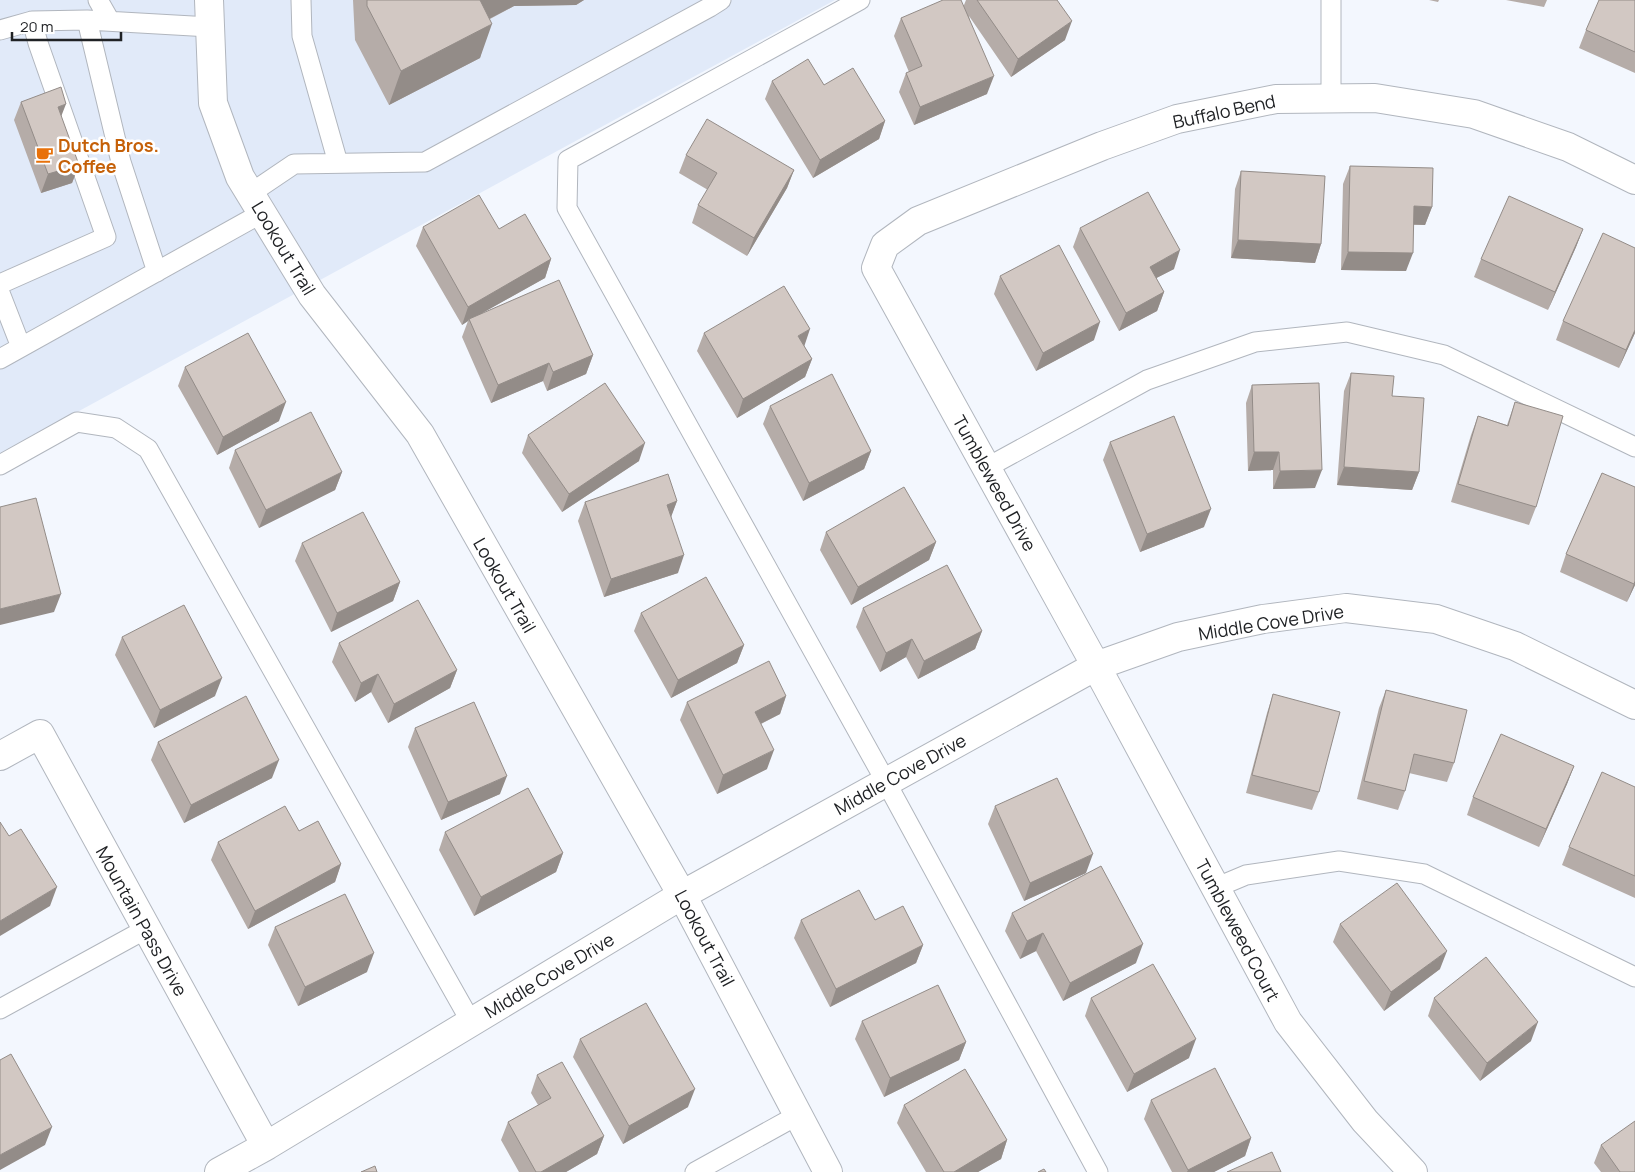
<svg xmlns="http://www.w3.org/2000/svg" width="1635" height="1172" font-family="Manrope,sans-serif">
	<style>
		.built { fill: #e1eaf9 }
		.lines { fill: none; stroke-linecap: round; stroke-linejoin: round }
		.service-casing { stroke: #b1b6be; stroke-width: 21 }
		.minor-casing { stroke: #b1b6be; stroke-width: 30 }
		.service { stroke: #fff; stroke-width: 19 }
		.minor { stroke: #fff; stroke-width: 28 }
		.wall { fill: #b5aca8 }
		.shaded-wall { fill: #938c88 }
		.building { fill: #d2c8c3; stroke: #938c88 }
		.labels { text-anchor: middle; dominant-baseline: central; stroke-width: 5; stroke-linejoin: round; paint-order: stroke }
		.street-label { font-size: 18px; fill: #202225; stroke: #fff }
		.food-label { font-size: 18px; font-weight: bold; fill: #c56008; stroke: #fff; text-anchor: start }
	</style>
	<rect width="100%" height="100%" fill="#f3f7fe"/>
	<path class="built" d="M0,0H835L0,454Z"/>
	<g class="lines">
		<defs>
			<path id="service" d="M98,0L110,21
				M301,0L302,36L338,163
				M860,0L568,160L567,208L886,782L1098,1172
				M1331,0V98
				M87,20L121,162L157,272
				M0,30L32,21L87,20L210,27
				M251,193L294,164L425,162L710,7L721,0
				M0,284L106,237L38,43L32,21
				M0,293L21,347
				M0,359L262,213
				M0,465L77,422L116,428L148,449L471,1022
				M986,468L1147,380L1255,342L1347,332L1444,355L1635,447
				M1215,888L1246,875L1339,861L1424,874L1635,977
				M0,1009L146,929
				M695,1172L798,1115"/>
			<path id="minor" d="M209,0L213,103L240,177L312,295L420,434L682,895L828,1172
				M0,756L40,734L266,1146
				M219,1172L266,1146L682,895L1096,666L1178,637L1263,619L1346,608L1436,619L1515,646L1635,705
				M1413,1172L1365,1121L1288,1022L1096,666L876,268L885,245L918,221L1102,146L1177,119L1276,99L1375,98L1474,114L1568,147L1635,180"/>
		</defs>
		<use href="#service" class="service-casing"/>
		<use href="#minor" class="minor-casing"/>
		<use href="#service" class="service"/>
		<use href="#minor" class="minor"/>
	</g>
	<path class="wall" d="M353,0H584L576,5L514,6L490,19L480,58L389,105L355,40Z
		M966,0H1057L1065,40L1011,77L969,16L987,94L914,125L899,92L906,73L909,72L894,36L901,18L964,5Z
		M1429,0H1439L1438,2Z
		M1506,0H1547L1544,7Z
		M1635,0V73L1579,48L1586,30Z
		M772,81L824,85L885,121L879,139L813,178L765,99Z
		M21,102L79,165L72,183L41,193L14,120Z
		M686,155L794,170L787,188L747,256L692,223L698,205L708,190L679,173Z
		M1350,166L1432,207L1425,225H1413L1406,271L1341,270L1343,184Z
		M1241,171L1321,244L1315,263L1231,258L1235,189Z
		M423,227L499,229L551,259L545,278L482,313L593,355L586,374L547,391L543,381L491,403L462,337L468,321L462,325L416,246Z
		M1080,228L1174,269L1156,278L1164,292L1157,311L1119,331L1073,247Z
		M1583,229L1576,247L1548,310L1474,277L1481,259Z
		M1635,248V333L1619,368L1556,340L1563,321Z
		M1000,276L1094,340L1036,371L994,294Z
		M704,333L804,346L812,359L805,377L737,418L697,351Z
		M185,367L279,421L217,455L178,386Z
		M1351,373L1392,396L1419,472L1412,490L1337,485L1344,391Z
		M1252,385L1315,488L1273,489V470L1248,471L1246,403Z
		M1515,402L1536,507L1529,525L1451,502L1471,435L1478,416L1507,425Z
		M770,406L871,451L864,469L803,501L763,424Z
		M528,435L639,461L562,512L522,453Z
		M1110,442L1204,527L1140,552L1103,460Z
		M235,450L342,472L335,490L259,528L229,468Z
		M1602,473L1635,585L1627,602L1560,572L1566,554Z
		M677,501L671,516L678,573L604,597L578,521L585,502Z
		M826,532L936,542L929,560L851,605L820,550Z
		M302,543L400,582L393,601L331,632L295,561Z
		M863,608L982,631L975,649L918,679L906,657L880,672L856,627Z
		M641,613L744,645L737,663L671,698L634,631Z
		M122,637L215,696L154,728L115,655Z
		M339,643L457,670L450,688L388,723L371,692L355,702L332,662Z
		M1386,690L1454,763L1447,782L1409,773L1405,791L1398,810L1357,799L1379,708Z
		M1273,694L1319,792L1312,810L1246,793L1267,713Z
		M786,696L780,714L761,724L767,769L717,794L680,720L687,702Z
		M415,728L500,794L441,820L408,747Z
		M158,742L272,778L184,823L151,760Z
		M1574,766L1567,784L1539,847L1467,815L1473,797Z
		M1635,787V898L1562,865L1569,847Z
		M995,806L1086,873L1024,901L988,824Z
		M299,831L341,864L335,882L248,929L211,860L218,842Z
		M445,832L563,853L556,872L474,916L439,850Z
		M1012,913L1136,963L1063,1001L1036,951L1020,959L1005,931Z
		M801,920H875L923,945L916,963L830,1007L794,938Z
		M1340,924L1440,969L1384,1011L1333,942Z
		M275,927L367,972L298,1006L268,945Z
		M1091,998L1189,1058L1127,1092L1085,1016Z
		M1434,998L1531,1041L1480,1081L1428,1016Z
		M862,1021L966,1042L959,1060L884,1097L855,1039Z
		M580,1039L688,1107L623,1144L573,1057Z
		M537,1075L604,1136L597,1154L566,1172H519L501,1140L508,1122L538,1105L531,1093Z
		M1151,1100L1251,1138L1245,1156L1214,1172H1172L1144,1119Z
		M904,1105L1007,1140L1001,1159L978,1172H926L897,1123Z
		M1601,1145L1635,1172H1601L1594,1163Z"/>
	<path class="shaded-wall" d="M478,0H584L576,5L514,6L466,31Z
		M1072,21L1065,40L1011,77L1018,59Z
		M492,24L480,58L389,105L401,71Z
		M994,76L987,94L914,125L920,107Z
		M66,104L59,122L58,107Z
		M885,121L879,139L813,178L820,160Z
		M79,165L72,183L41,193L48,174Z
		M794,170L787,188L747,256L754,238Z
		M1414,206L1432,207L1425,225L1407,224Z
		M1583,229L1576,247L1548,310L1555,292Z
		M1238,240L1321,244L1315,263L1231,258Z
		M1180,250L1174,269L1143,285L1150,267Z
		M1348,252L1413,253L1406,271L1341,270Z
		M551,259L545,278L470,320L469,319L468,321L462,325L468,307Z
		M1164,292L1157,311L1119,331L1126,313Z
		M1100,322L1094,340L1036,371L1043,353Z
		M810,329L804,347L798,336Z
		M1635,330V333L1619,368L1626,350Z
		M593,355L586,374L547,391L553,372Z
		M812,359L805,377L737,418L743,399Z
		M549,363L543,381L491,403L498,385Z
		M286,402L279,421L217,455L223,437Z
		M645,443L639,461L562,512L569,494Z
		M871,451L864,469L803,501L809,483Z
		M1254,452H1279L1273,470L1248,471Z
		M1344,467L1419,472L1412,490L1337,485Z
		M1322,470L1315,488L1273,489L1280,471Z
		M342,472L335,490L259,528L266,510Z
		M677,501L670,520L667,505Z
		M1211,509L1204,527L1140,552L1147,534Z
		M936,542L929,560L851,605L858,587Z
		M684,555L678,573L604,597L611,579Z
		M1635,581V585L1627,602Z
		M400,582L393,601L331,632L337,613Z
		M61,594L54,612L0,625V609Z
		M982,631L975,649L918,679L924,661Z
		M912,639L906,657L880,672L886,653Z
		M744,645L737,663L671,698L678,680Z
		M457,670L450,688L388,723L394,704Z
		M378,674L371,692L355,702L361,683Z
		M222,678L215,696L154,728L160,710Z
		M786,696L780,714L748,730L755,712Z
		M774,750L767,769L717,794L723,775Z
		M279,760L272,778L184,823L191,805Z
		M1574,766L1567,784L1539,847L1546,829Z
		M507,776L500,794L441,820L448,802Z
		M563,853L556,872L474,916L481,897Z
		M1093,854L1086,873L1024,901L1030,883Z
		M341,864L335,882L248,929L255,911Z
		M57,887L50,906L0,936V921Z
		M1043,933L1036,951L1020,959L1027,941Z
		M1143,944L1136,963L1063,1001L1070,983Z
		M923,945L916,963L830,1007L836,989Z
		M1447,951L1440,969L1384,1011L1391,992Z
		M374,953L367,972L298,1006L305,987Z
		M1538,1022L1531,1041L1480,1081L1487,1063Z
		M1196,1039L1189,1058L1127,1092L1134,1074Z
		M966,1042L959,1060L884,1097L890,1078Z
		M695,1089L688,1107L623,1144L629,1126Z
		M52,1127L45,1145L0,1170V1155Z
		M604,1136L597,1154L566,1172H541Z
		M1251,1138L1245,1156L1214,1172H1187L1188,1170Z
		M1007,1140L1001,1159L978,1172H954Z"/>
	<path class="building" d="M367,0H480L492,24L401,71L367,6Z
		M943,0H961L994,76L920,107L906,73L922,66L901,18Z
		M977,0H1057L1072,21L1018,59Z
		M1599,0H1635V52L1586,30Z
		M808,59L824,85L853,68L885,121L820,160L772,81Z
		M61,87L66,104L58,107L79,165L48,174L21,102Z
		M707,119L794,170L754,238L698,205L717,173L686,155Z
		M1350,166L1433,168L1432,207L1414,206L1413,253L1348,252Z
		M1241,171L1325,176L1321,244L1238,240Z
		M1148,192L1180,250L1150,267L1164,292L1126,313L1080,228Z
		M479,195L499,229L525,214L551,259L468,307L423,227Z
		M1509,196L1583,229L1555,292L1481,259Z
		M1603,233L1635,248V330L1626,350L1563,321Z
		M1059,245L1100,322L1043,353L1000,276Z
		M559,280L593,355L553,372L549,363L498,385L469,319Z
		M784,286L810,329L798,336L812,359L743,399L704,333Z
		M248,333L286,402L223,437L185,367Z
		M1351,373L1394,376L1392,396L1424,398L1419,472L1344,467Z
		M832,374L871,451L809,483L770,406Z
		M605,383L645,443L569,494L528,435Z
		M1319,383L1322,470L1280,471L1279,452H1254L1252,385Z
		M1515,402L1563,416L1536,507L1458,484L1478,416L1508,426Z
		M311,412L342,472L266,510L235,450Z
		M1174,416L1211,509L1147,534L1110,442Z
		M1602,473L1635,487V581L1634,584L1566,554Z
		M668,474L677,501L667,505L684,555L611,579L585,502Z
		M904,487L936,542L858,587L826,532Z
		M36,498L61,594L0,609V507Z
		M363,512L400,582L337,613L302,543Z
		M947,565L982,631L924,661L912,639L886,653L863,608Z
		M706,577L744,645L678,680L641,613Z
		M418,600L457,670L394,704L378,674L361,683L339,643Z
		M184,605L222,678L160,710L122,637Z
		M769,661L786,696L755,712L774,750L723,775L687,702Z
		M1386,690L1467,710L1454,763L1414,754L1405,791L1364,781Z
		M1273,694L1340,712L1319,792L1252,775Z
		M246,696L279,760L191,805L158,742Z
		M474,702L507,776L448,802L415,728Z
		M1501,734L1574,766L1546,829L1473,797Z
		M1602,772L1635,787V876L1569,847Z
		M1057,778L1093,854L1030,883L995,806Z
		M528,788L563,853L481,897L445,832Z
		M285,806L299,831L318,821L341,864L255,911L218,842Z
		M0,822L9,836L21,829L57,887L0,921Z
		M1101,866L1143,944L1070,983L1043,933L1027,941L1012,913Z
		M1397,883L1447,951L1391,992L1340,924Z
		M859,890L875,920L903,906L923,945L836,989L801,920Z
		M345,894L374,953L305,987L275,927Z
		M1486,957L1538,1022L1487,1063L1434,998Z
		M1153,964L1196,1039L1134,1074L1091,998Z
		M938,985L966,1042L890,1078L862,1021Z
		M646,1003L695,1089L629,1126L580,1039Z
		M11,1054L52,1127L0,1155V1060Z
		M562,1062L604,1136L541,1172H536L508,1122L551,1098L537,1075Z
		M1215,1068L1251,1138L1188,1170L1151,1100Z
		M965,1069L1007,1140L954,1172H944L904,1105Z
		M1635,1121V1172H1620L1601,1145Z
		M1272,1152L1281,1172H1227Z
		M375,1166L377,1172H361Z
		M1044,1169L1046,1172H1038Z"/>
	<defs>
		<symbol id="cafe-bare" viewBox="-9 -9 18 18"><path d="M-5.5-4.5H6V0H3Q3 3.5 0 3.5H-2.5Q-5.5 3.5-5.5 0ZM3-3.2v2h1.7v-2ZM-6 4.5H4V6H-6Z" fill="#e8710a" stroke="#fff" stroke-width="2.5" paint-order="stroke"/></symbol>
	</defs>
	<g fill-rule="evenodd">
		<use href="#cafe-bare" x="32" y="142" width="25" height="25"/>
	</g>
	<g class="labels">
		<g class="street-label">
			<text transform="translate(1224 111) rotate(-12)">Buffalo Bend</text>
			<text transform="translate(284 248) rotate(59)">Lookout Trail</text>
			<text transform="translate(995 483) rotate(61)">Tumbleweed Drive</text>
			<text transform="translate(505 585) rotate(60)">Lookout Trail</text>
			<text transform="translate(1271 622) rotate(-9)">Middle Cove Drive</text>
			<text transform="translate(900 774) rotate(-29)">Middle Cove Drive</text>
			<text transform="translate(142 921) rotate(61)">Mountain Pass Drive</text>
			<text transform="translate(1238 930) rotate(62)">Tumbleweed Court</text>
			<text transform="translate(705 938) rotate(62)">Lookout Trail</text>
			<text transform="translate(549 975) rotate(-31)">Middle Cove Drive</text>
		</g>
		<g class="food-label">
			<text x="58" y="145">Dutch Bros.<tspan x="58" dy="21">Coffee</tspan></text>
		</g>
	</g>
	<path d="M12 32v8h109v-8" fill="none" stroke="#202225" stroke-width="2.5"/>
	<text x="20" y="32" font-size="15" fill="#202225" stroke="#ffffff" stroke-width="4" paint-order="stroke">20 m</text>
</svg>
